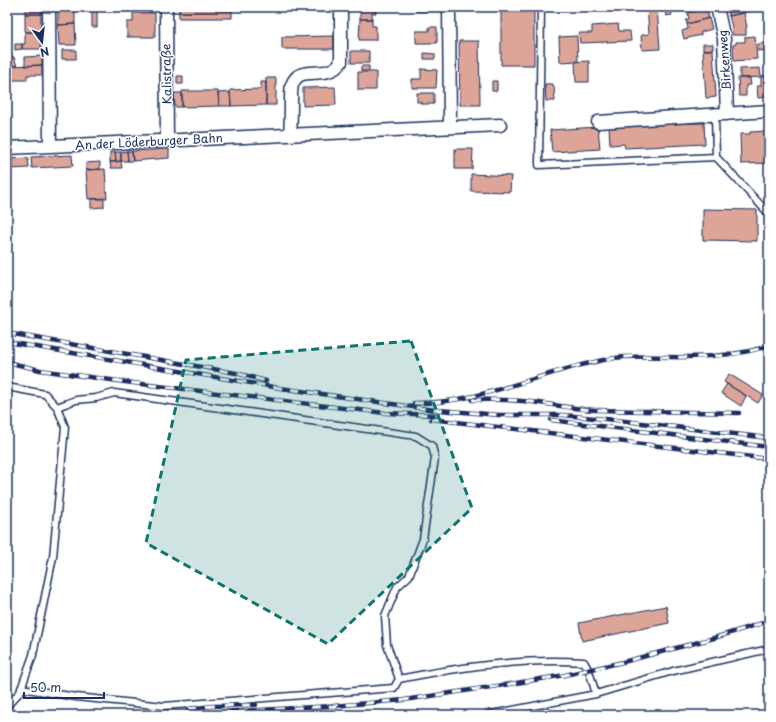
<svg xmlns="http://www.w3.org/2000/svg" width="776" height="722" font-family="'Playpen Sans',sans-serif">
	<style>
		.building { fill: #dda597; stroke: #1b2f5e }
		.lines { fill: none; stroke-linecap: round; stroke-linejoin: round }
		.service-casing { stroke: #1b2f5e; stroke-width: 9 }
		.minor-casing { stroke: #1b2f5e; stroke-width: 15 }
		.service { stroke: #fff; stroke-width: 6 }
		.minor { stroke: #fff; stroke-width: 12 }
		.rail-casing { stroke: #1b2f5e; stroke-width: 4.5 }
		.rail { stroke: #fff; stroke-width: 3; stroke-dasharray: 9; stroke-linecap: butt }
		.marked { fill: #0f766e; fill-opacity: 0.2; stroke: #0f766e; stroke-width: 3; stroke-dasharray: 8 5; stroke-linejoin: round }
		.labels { text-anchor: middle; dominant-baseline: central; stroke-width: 3; stroke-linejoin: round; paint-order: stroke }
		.street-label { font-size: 12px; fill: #1b2f5e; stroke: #fff }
	</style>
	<rect width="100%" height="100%" fill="#fff"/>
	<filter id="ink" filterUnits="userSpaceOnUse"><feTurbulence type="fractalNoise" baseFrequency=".025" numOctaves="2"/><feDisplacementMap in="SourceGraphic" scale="8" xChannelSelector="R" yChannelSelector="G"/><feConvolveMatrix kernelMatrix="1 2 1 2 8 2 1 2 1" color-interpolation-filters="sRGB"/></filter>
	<g filter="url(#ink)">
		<path class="building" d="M25,7H41V14H25Z
			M58,7H75V24L58,25Z
			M179,7H232V18H179Z
			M310,7H326V12H310Z
			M357,7H376V13H372V19H360V9H357Z
			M416,7H438V11H416Z
			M501,7H534V65H501Z
			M647,7H657L660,49L642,50L641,35L649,34Z
			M670,7L672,15L666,16L664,8Z
			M727,7H757L758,9L729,16Z
			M706,8L709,18L687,24L686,20L689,19L688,13Z
			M92,9H97V27H92Z
			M133,13H155V37H127V22H133Z
			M744,13L747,27H746V35H732V27L729,16Z
			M25,14H41V32H25Z
			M7,17H11L10,34H7Z
			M709,18L712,29L701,32V35L684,39L682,31L688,29L687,24Z
			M360,19H372V26H376V40H359Z
			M75,24L76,45H59L58,25Z
			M618,24L619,31H630L631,41L580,43L579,33H592V26Z
			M429,27H437V43H416V31H429Z
			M25,32H41V49H22V44H25Z
			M334,36V49H282V37Z
			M577,36L578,61L560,62L559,37Z
			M755,36L757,59L734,61L733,45L736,44V42H745V37Z
			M459,41H479L480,105H460Z
			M765,43L766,50L758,51V44Z
			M15,44H22V49L15,50Z
			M703,44H713V49L703,50Z
			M62,50H76V59H62Z
			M703,50H713L716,97L706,98Z
			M351,51H369V63H351Z
			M424,53L435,54V59H424Z
			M42,56V65L25,66V57Z
			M7,57H14L17,66H7Z
			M589,61V82H576L575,62Z
			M42,65V75H27V80H7V66Z
			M361,66H369V71H361Z
			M760,68L761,77L740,78V69Z
			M421,69L437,70L436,88H412V79H421Z
			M358,72H376V90H358Z
			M769,75V97L758,98L757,86H761V76Z
			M177,76H183V84H177Z
			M266,78H276V105H266Z
			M738,78H750L751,85H746V96H739Z
			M492,81H497V91H492Z
			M261,82H266V105L231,106L230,90L261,89Z
			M545,84H553V86H554L555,101H546Z
			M335,87L336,105L303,106V88Z
			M182,91H218L219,106L182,107Z
			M230,92L231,106H219L218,93Z
			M174,93H182V107H175Z
			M417,93H434V104H421V102H417Z
			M687,122V123H704L705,144L625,148L624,144L610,145L609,126Z
			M598,127L600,149L552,152L550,130Z
			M768,131L769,163L741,164L740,134H750V132Z
			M169,149V158L133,161L132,151Z
			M455,149H473L472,169H455Z
			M127,151L128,161H121V152Z
			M127,151H132L133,161H128Z
			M110,152H115L116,162H110Z
			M115,152H121V161L116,162Z
			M72,155L73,166L32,168L31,157Z
			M28,158L29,168L9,169L8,159Z
			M121,161L122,168H111L110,162Z
			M100,162V169L86,170V163Z
			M105,169L107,198L88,199L86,170Z
			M471,174L511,176L510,192L471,191Z
			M91,199H104V207L91,208Z
			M703,209L757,210V241L703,240Z
			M729,374L763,395L758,403L724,382Z
			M727,384L746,396L741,406L721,393Z
			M666,606L669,623L582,641L579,623Z"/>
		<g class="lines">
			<defs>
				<path id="service" d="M541,7L539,165L716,157
					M715,115L716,157L769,214
					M7,387L45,394L57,407L65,427L53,557L33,655L20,692L7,706
					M399,679C460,667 521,658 584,662L589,671L596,694
					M21,688L76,697L164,706L394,688L399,679L387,645L385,616L397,587L409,576L423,539L435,458L432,446L416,436L136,396L114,393L96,398L76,400L57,407
					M486,715L596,694L673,671L769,649"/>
				<path id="minor" d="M49,7L50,146
					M166,7L167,140
					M449,7L450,127
					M717,7L724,39L727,114
					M598,122L769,111
					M290,135C291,123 291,112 291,100C291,96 291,89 292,85C300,62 326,83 341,62V7
					M7,148L500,125"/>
			</defs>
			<use href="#service" class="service-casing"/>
			<use href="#minor" class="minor-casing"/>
			<use href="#service" class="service"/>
			<use href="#minor" class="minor"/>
			<defs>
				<path id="rail" d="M7,333L236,373L266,381
					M7,342L280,388L427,409L499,415H563L616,420L769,438
					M7,362L40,370L125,382L385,413L437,415
					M472,400C489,400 505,399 522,401C547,403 571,409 596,410L739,413
					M414,403C482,404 543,370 609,359C635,354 661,358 688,357C715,357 743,354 769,346
					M431,419L769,459
					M551,420L769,447
					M188,709L213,706L256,705
					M167,715L333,706L404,700L504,685L565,675L623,662L714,638L769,621"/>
			</defs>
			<use href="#rail" class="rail-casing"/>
			<use href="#rail" class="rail"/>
		</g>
	</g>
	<path class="marked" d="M411,341L472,508L328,644L146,543L186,360Z"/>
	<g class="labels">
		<g class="street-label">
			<text transform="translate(724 60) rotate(-94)">Birkenweg</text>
			<text transform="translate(166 74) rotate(-91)">Kalistraße</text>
			<text transform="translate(149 141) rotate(-3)">An der Löderburger Bahn</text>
		</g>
	</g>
	<rect width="776" height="722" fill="none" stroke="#fff" stroke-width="24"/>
	<rect x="12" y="12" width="752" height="698" fill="none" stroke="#1b2f5e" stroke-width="1.5" filter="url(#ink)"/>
	<g transform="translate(42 42) rotate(165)" stroke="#ffffff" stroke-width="3" paint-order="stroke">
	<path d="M0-3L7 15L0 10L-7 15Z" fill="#1b2f5e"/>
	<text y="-6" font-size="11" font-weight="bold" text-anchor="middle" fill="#1b2f5e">N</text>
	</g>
	<path d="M24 692v6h80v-6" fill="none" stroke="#1b2f5e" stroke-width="2"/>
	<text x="30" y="692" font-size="12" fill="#1b2f5e" stroke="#ffffff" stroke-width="3" paint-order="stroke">50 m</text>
</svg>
